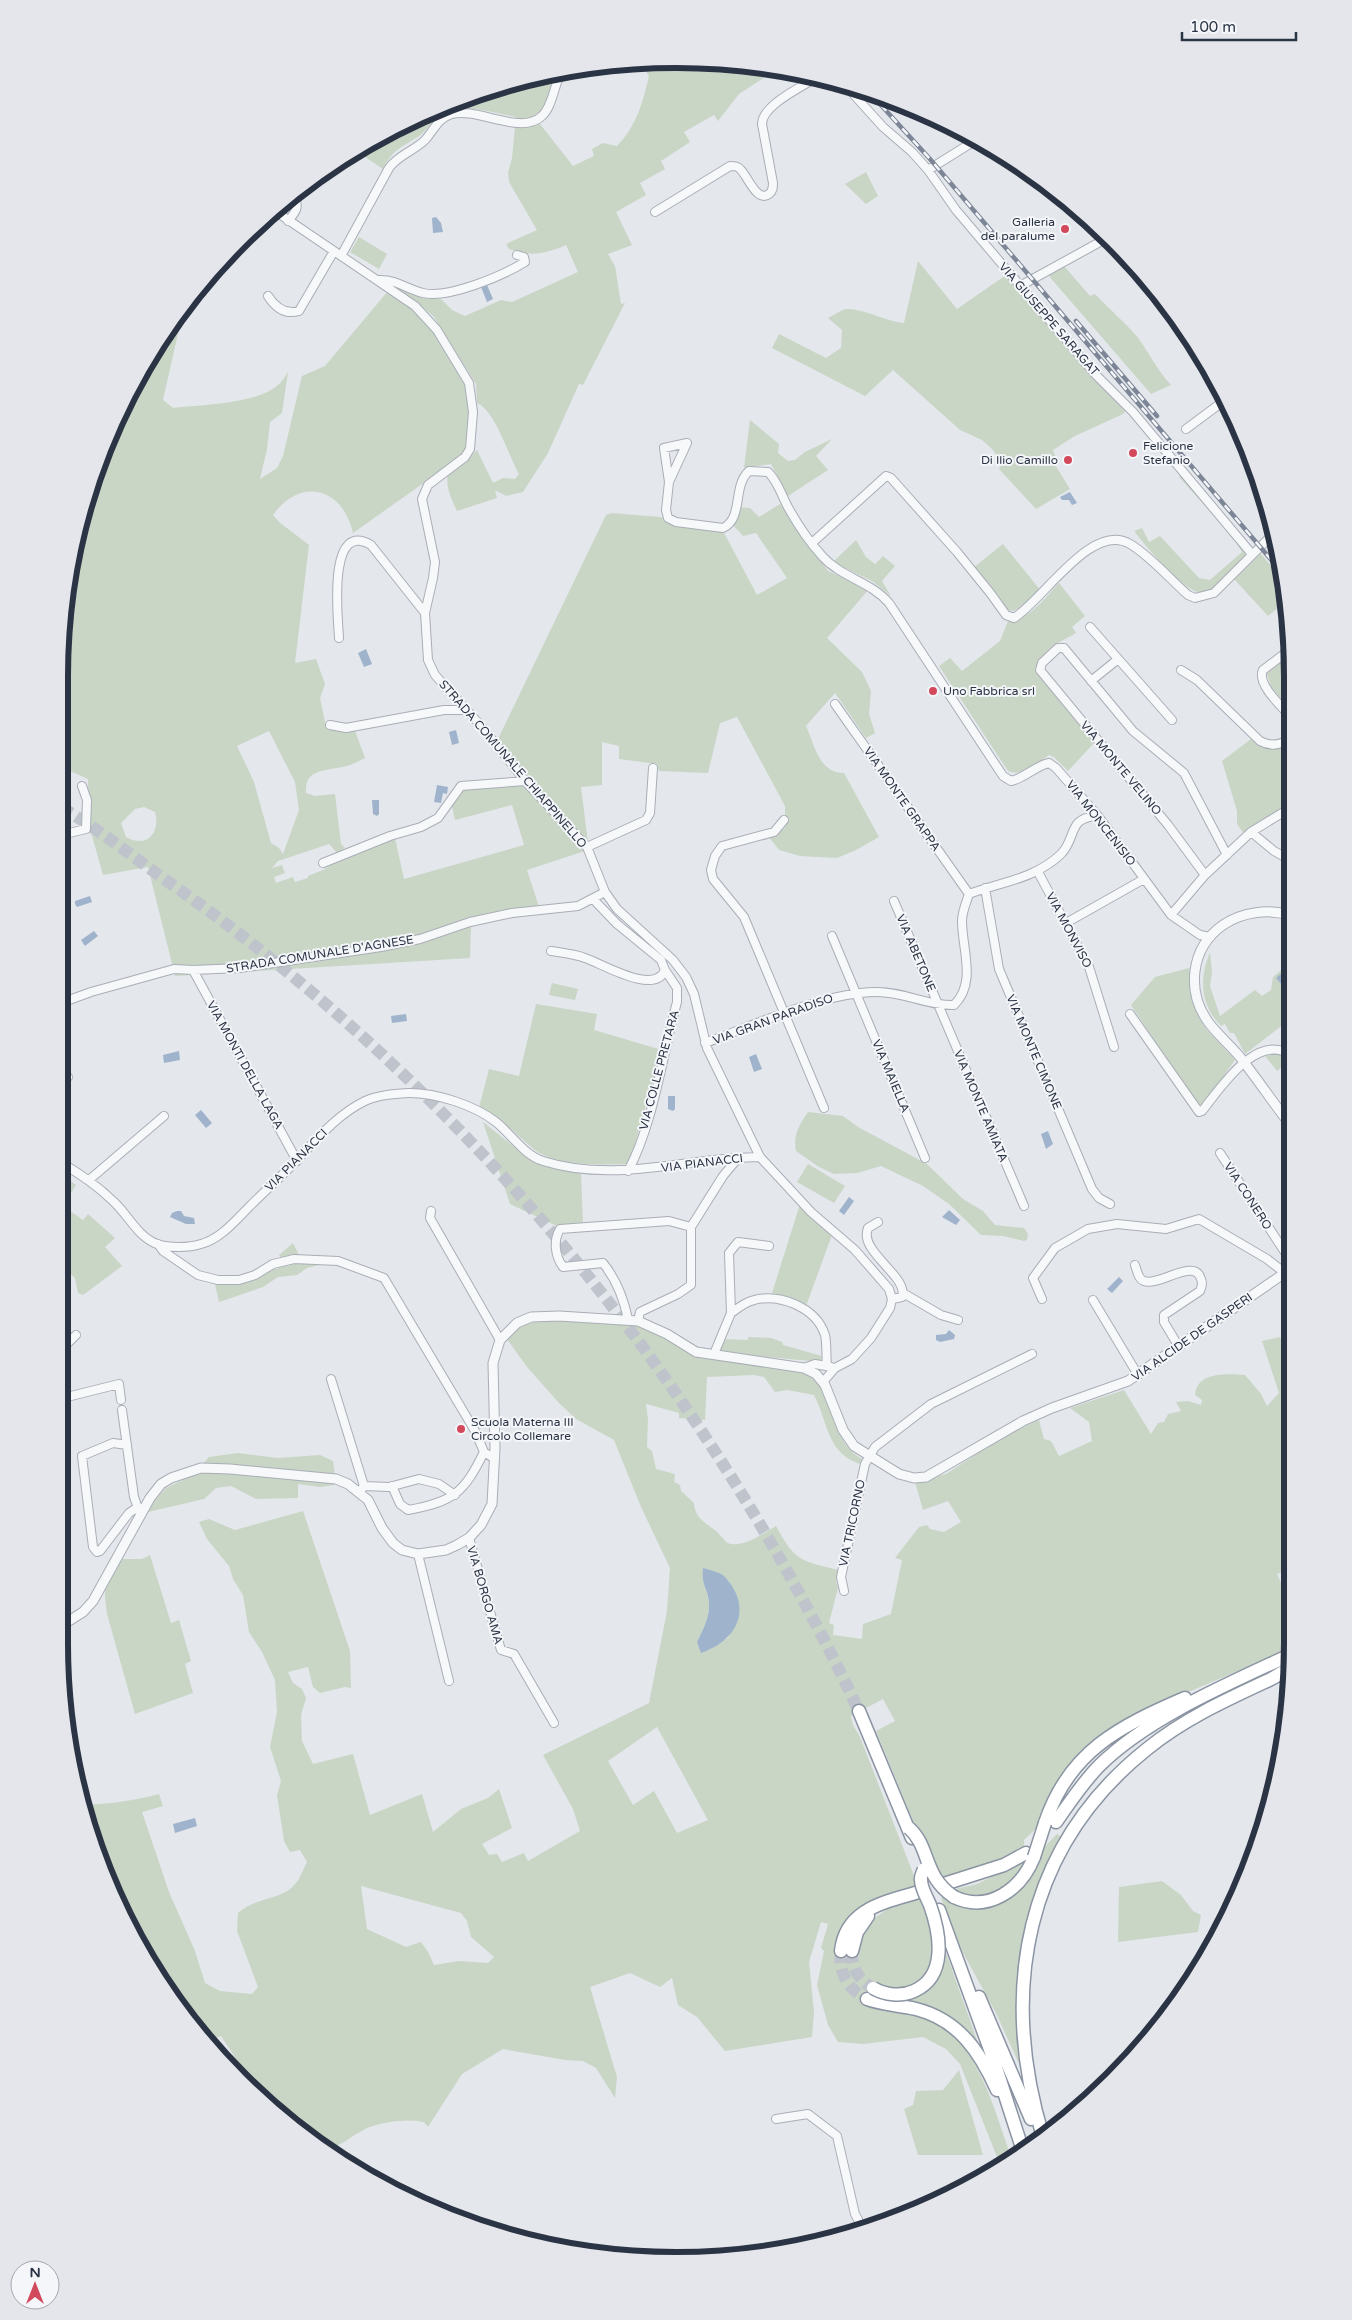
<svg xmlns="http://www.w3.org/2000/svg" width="1352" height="2320" font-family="'Varela Round',sans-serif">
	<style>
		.green { fill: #c9d6c5; fill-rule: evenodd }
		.water { fill: #9fb4cc }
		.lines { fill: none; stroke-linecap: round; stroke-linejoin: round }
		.trunk-tunnel { stroke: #bfc3cb; stroke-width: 12; stroke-dasharray: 12 6; stroke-linecap: butt }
		.minor-casing { stroke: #a9aeb7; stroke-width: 10 }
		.tertiary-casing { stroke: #a9aeb7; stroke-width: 11 }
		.trunk-casing { stroke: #8b94a3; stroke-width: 15 }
		.minor { stroke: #f7f8fa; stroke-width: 8 }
		.tertiary { stroke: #f7f8fa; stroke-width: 9 }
		.trunk { stroke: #fff; stroke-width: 12 }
		.rail-casing { stroke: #7d8696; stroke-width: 4.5 }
		.rail { stroke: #f4f6f9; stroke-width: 2.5; stroke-dasharray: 8; stroke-linecap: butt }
		.trunk-bridge-casing { stroke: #8b94a3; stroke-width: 15; stroke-linecap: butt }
		.trunk-bridge { stroke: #fff; stroke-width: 12 }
		.poi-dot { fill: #d1495b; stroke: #f4f6f9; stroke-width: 2 }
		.labels { text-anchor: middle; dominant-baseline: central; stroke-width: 4; stroke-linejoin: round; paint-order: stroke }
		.poi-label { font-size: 12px; fill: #2b3445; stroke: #f4f6f9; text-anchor: start }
		.street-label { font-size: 12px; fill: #2b3445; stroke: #f4f6f9 }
		.rim { fill: none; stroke: #2b3445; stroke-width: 6 }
	</style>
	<rect width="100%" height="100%" fill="#e4e7ec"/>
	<path class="green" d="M676,59L776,70L739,94L718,121L714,115L684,132L690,142L661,161L665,169L640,183L646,195L616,212L632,245L608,254L615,266L621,304L625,303L583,385L579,384L548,453L523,492L506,496L495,490L497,498L457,511C452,500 445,487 448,474L470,458L477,450L493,483L503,478L515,479L519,474C509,457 495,410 477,403L476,384L434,317L417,302L388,282L442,300L452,310L465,316L501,300L512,302L578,272L566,245C545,254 531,257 509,249L506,244L537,230L509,182L508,173L512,158L516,117C493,113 457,100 437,117C431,123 426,131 419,136C402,147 392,150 383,169L356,151L440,106L558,70L540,124L573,166L594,156L592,149L603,143L617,146C636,127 643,102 649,76L639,62Z
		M866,172L878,196L866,204L845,184Z
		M359,237L387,254L379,269L350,252Z
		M918,261L957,309L1006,275L1095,377L1127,409L1123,414L1075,436L1053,450L1056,458L1052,460L1070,489L1036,509L999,469L1002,462L992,449L982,440L960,430L893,370L865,396L772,348L779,334L826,358L841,348L842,330L828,318C834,315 841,310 846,309C862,308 885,321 904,323Z
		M1064,266L1090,296L1095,294C1109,309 1126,323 1139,339C1150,355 1158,371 1171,385L1151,394L1048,275Z
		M388,291L418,313L435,332L468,391L470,402L468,443L459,458L353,533C343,488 301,476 273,515L279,522L309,545L295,663L316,659L325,684L320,698L326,727L342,731H355L365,758C359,761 353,764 347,766C329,771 304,767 306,793L315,796L335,794L341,844L345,848L337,853L329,844L278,861L272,868L282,865L285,873L274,877L276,883L293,877L295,882L308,878V876L323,870L338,860L395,838L404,879L524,845L512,805L455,820L450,797L458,784L526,776L498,739L606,515L612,513L660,517L678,524L723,531L757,595L787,578L756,533L743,536L733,525L739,507L750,508L759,517L780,504L828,571L869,589L827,638L862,672L871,691L869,714L875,733L866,738L835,693L806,726C815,746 819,773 844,773L879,837L856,850L837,858L800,856L779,850L769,837L785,828V806L737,717L720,723L708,773L659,771L657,764L619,759V746L602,742V785L581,787L588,843L591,849L527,870L539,907L471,926L470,958L175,976L148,867L103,875L89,825L88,779L61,767L65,691L60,689V635L92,477L163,333L184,307L163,400L173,408C200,405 259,404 279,384C283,381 285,376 288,372L282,413L270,422L267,449L260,479L277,468L283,456L302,376L325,366ZM269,731L295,782L299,810L283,854L279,848L271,843L254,782L237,746ZM144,807L155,812C161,833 146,849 126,837L121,823L135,809Z
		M1164,307L1184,332L1176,336L1162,308Z
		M750,420L779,444L778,453L788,461L795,460L805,452L832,439L816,456L828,470L788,496L771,464L744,468Z
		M1181,474L1247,550V556C1236,567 1222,588 1206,593C1188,598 1145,545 1134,531L1142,528L1149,542L1160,536L1199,578L1210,580L1242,552L1232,536L1179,477Z
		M856,540L866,557L875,564L883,556L895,566L882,581L891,596L872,581L833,562Z
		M1003,544L1041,591L1014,611L1008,610L998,595L973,568Z
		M1259,552L1280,576L1286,613L1280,606L1268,616L1234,579Z
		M1059,583L1085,616L1072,627L1076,633C1055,645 1043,647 1038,672L1095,742L1068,771L1054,757L1049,755C1035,764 1025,777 1008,771L939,666L950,658L962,671L1000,641L1008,621C1030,619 1044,599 1059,583Z
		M1292,651V704L1287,707L1271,687L1267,674L1268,670Z
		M1251,739L1259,744L1292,741V802L1244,834L1237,824V811L1222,761Z
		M1210,952L1212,973L1210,986L1220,1016L1255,990L1262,996L1271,990L1273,977L1286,966L1292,974V1018L1245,1054L1234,1033H1230L1225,1024L1221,1026C1200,1005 1199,978 1210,952Z
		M1189,968L1200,1019L1206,1029L1235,1060L1203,1105H1197L1131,1005L1155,977Z
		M552,983L578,989L575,1000L549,995Z
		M536,1004L597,1014L594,1030L662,1050L632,1154L626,1164C601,1165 556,1166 535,1150C515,1134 503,1119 479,1108L489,1069L519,1076Z
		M1276,1054C1286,1056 1292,1062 1292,1071L1286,1064L1277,1071L1265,1056Z
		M808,1112L843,1116L858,1127L927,1164L963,1199L983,1211L995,1225L1024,1228L1028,1234L1027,1240L1024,1241L1003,1236L981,1235L949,1204L923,1186L881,1166L857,1173L834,1174L819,1167L796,1151C793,1135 799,1125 808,1112Z
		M483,1122L533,1162L581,1174L583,1224L557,1226L510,1204Z
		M808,1164L845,1186L834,1203L797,1182Z
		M65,1177L76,1185L63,1206L83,1220L88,1214L115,1238L105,1247L122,1266L83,1295L78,1293L75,1278L66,1270L62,1273V1249L66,1242L62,1232V1181Z
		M800,1204L832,1235L806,1306L790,1298L772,1293Z
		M293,1243L300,1257C328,1258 353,1263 380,1274L382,1281L334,1263L319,1265L307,1268L297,1275L278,1277L263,1287L219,1302L215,1284L237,1283L286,1265L279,1255Z
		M561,1320C584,1322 609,1321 633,1324C662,1328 684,1355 713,1359C741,1364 794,1360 815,1381C839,1404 829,1442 864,1460L863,1465C826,1454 829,1424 814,1395L787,1390L775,1392L764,1377L754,1375L707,1377L705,1420L679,1418V1413L646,1404L648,1419L647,1447L652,1451L656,1469L675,1474L674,1482L680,1485L681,1491L694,1503C695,1521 710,1524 720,1535C724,1539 726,1544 732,1544C746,1546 764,1533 776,1526C795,1561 800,1561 839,1570L836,1581L838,1588L829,1623L834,1625L833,1635L862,1639L863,1624L891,1614L902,1560L895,1558L919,1527L927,1525L930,1529L944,1532L961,1522L948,1501L923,1510L915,1482L946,1474L1006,1435L1039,1420L1044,1439L1051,1441L1059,1456L1092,1441L1089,1422L1070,1408L1124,1390L1151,1434L1158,1423L1164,1422L1168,1414L1181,1411L1176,1402L1188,1401L1201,1405L1202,1400L1195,1395C1197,1371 1228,1374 1245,1375L1261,1394L1267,1406L1279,1393L1262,1341L1280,1337L1292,1364V1568L1277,1574L1292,1607V1648L1179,1696L1095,1741L1041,1824L1024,1840V1848L1002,1860L940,1880L933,1869L876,1731L895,1721L883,1699L851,1716L853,1725L860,1737L918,1886L869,1902L867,1923L894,1905L924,1897L936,1938L931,1967L917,1984L866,2001L864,2006C880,2010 897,2010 913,2013C977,2029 992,2106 1012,2159L1001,2167L960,2064L946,2049L923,2037L863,2044L838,2042L828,2025L817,1985L824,1951L821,1948L828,1924L821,1922L809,1962L814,2012L812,2037L725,2051L697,2017L678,2005L672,1978L660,1987L630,1973L590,1987L617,2077L615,2098L596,2068L583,2061L565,2060L503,2049L462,2074L428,2127L424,2122C406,2119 387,2121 370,2127C352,2134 344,2146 324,2150L309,2135L305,2134L263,2100L221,2036L206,2042L186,2020L123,1917L91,1842L83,1805C109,1804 133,1801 159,1794L163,1806L142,1812L169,1892L195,1951L205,1983L220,1991L252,1994L258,1987L237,1931L238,1913C257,1896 282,1901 296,1883C301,1877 303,1869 307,1862L300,1850L290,1852L284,1841L277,1795L281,1781L270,1747L277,1712L275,1680L262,1652L249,1632L243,1595L233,1579L229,1566L207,1539L199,1522L209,1519L235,1530L303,1511L350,1651L351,1688L345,1687L320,1693L313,1687L308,1667L288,1672L293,1683L302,1689L306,1698L301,1715L302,1741L313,1764L353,1754L370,1815L422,1794L433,1832L461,1809L488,1798L499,1789L512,1828L482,1844L489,1855L497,1854L502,1862L524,1853L528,1861L580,1831L573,1809L543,1755L649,1703L667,1611L670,1568L641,1507L614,1440L576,1419L559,1403L527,1367L507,1339C520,1321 540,1321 561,1320ZM704,1568L729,1637L709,1650L697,1642C703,1629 710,1618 709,1603C708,1588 700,1586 704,1568ZM657,1727L708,1820L677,1833L654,1791L633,1805L608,1761ZM361,1886L461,1913L467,1921L471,1937L494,1957L488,1963L459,1961L434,1965L428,1952L421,1942L406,1947L367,1929Z
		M748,1337L771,1338L782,1342L783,1345L822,1356L821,1362L716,1352L722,1339L748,1340Z
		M238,1453L277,1458L320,1455L333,1461L336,1482L334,1485L320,1487L298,1484V1498L256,1499L231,1486L216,1488L204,1499L144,1513L166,1488L193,1475L209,1457Z
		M150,1555L171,1623L179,1620L191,1661L185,1664L193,1693L135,1714L107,1614L105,1597V1583L120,1559H142Z
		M1057,1834L1064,1838L1037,1897L1022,2065L1020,2066L996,2013L962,1951L941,1898L945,1896L987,1906Z
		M1025,1861L1024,1866L1005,1889L976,1898L951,1890L977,1884Z
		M1162,1881L1181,1895L1193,1911L1201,1915L1198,1932L1118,1942L1119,1887Z
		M945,1950L978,2043L879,1995L908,1998Z
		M959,2070L983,2155H918L904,2109L913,2105L916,2091L943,2090Z"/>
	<path class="water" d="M436,217L441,223L443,232L433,233L432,218Z
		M487,285L493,299L487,302L481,287Z
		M1070,492L1077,503L1072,505L1069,500H1062L1060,497Z
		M366,649L372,664L364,667L358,653Z
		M456,730L459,743L452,745L449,732Z
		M437,785L448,787L447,794L443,793L441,803L434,802Z
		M372,800H379V814L377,816L373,814Z
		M90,896L92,902L77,907L75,904V901Z
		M94,931L98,936L85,946L81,940Z
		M1283,972L1292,982V991L1289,993L1276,978Z
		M406,1014L407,1021L392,1023L391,1016Z
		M179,1051L180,1060L164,1063L163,1055Z
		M756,1054L762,1069L754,1072L749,1057Z
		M668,1096H675V1109L673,1111L668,1109Z
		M201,1110L212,1123L206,1128L195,1115Z
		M1048,1131L1053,1144L1046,1149L1041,1134Z
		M849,1197L854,1201L844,1215L839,1211Z
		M949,1210L960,1220L956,1225L942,1217Z
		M177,1211H181L184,1216L194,1218L195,1224H186L170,1217L172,1213Z
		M1119,1277L1123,1281L1112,1293L1107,1289Z
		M949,1330L955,1335L954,1339L940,1342L936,1340V1335L946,1334Z
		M703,1568C710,1570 720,1572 725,1577C753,1608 738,1640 701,1653L697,1642C703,1629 710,1618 709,1603C708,1588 701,1587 703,1568Z
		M195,1818L197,1826L175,1833L173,1824Z"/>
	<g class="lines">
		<path class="trunk-tunnel" d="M61,807C98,829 132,856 167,881C467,1090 704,1381 859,1711
			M841,1951C838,1972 848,1990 867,1999
			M852,1951C851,1967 858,1980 873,1988"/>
		<defs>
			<path id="minor" d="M846,86L883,127L912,152L928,170L956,210L1096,375L1133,412L1251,553
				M928,170L976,140
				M275,211L415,306L437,330L469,383L473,412L470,449L465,457L428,485L422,499L435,562L433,578L425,613L428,660L435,675L483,728L525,781L587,847L605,892L617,909L673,960L686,977L694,994L707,1048L760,1157L811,1212L855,1250L889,1289L892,1299L890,1308L871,1338L852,1359L835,1368L823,1382
				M655,212L730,166C735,166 738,166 741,170C748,177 757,203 769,194C773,191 773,187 773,183L762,124C762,105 802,87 817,77
				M288,221C295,213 301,206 293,196
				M341,256L389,168C398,155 414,151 425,140C434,130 438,118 452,114C477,107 521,136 542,116C553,106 554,84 562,71
				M379,280C395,279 407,289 423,293C448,299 502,276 525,262L524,257L517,255
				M1020,286L1109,237
				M268,296C275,307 285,315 299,311L334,251
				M1186,429L1225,400
				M687,443L669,482L664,448Z
				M669,482L666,510L668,518L676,522L723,528C744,518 732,486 749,471L768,472C778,481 782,497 789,509C798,525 810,543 823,557C841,577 871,582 889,603L1003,776L1011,781C1025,778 1035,766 1049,763L1056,768L1098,816L1171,915L1200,935L1210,937
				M812,543L886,476L891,478L957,552L991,594L1006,615L1014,618C1044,599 1092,521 1130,544C1149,555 1171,580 1188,595L1195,598L1214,593L1272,535
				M1090,627L1172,720
				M339,638C338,618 327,519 371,545L425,613
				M1292,648L1263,670C1256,684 1283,708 1292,718
				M1181,670L1197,680L1260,741C1271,747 1282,745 1292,737
				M1091,681L1117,660
				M835,704L969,894
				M330,725L346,728L444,710H467
				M784,820L774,832L722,846L715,856L711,870L713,879L744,917L824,1108
				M1251,832L1274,851L1292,861
				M61,835L86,829L87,800L82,786
				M587,847L646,820L650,813L653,768
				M323,863L390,836L421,827L438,818L461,786L525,781
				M1038,872L1089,967L1114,1047
				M1205,875L1168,825L1040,670L1042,663L1058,648H1064L1133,731L1184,773L1227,855
				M985,888L999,969L1092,1189L1099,1198L1110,1204
				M894,901L1024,1206
				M1171,915L1205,875L1251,832L1292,807
				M1066,923L1144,879
				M832,936L925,1158
				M551,951C563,953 575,954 585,958C603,964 655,996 665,970L661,960L617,924L594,900
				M193,970L297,1161
				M61,1003L91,992L174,969L193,970L240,968L381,947L420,939L470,922L512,913L578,906L605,892
				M1130,1014L1199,1112L1202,1111C1220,1089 1257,1030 1292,1056
				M705,1043C755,1025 823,993 875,992C902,991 927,1006 954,1005C977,983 962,949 962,921C962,912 966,903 969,894C1001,882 1035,879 1061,854C1077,838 1067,817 1098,816
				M62,1083L68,1077
				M1220,1153L1292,1263
				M62,1163C81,1175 98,1186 114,1202C129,1216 137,1236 157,1244C169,1248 188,1248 201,1244C220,1239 235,1221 249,1207C265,1191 282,1176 298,1159C318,1138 338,1114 365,1101C378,1095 394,1094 409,1093C437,1093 474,1105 496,1122C511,1134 524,1155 543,1161C616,1184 687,1157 760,1157
				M628,1171C653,1126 663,1053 677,1002V988L665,970
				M89,1180L164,1116
				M431,1211L430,1218L500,1340
				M878,1222L868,1228C858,1252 909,1276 902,1297L892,1299
				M158,1244L163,1251L198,1275L218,1280H239L255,1275L273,1264L294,1259L338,1261L384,1278L475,1431L484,1452L495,1459
				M1135,1265C1137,1270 1138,1279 1144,1281C1158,1287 1195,1257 1201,1279C1203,1284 1202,1287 1200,1291L1164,1315V1322L1179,1347
				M903,1293L941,1315L958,1320
				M1042,1299L1033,1278L1055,1248L1088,1229L1117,1224L1166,1229L1199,1219L1267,1259L1285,1273
				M1093,1300L1138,1375
				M731,1313C737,1309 744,1303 751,1301C778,1292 816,1307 825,1335C827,1344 826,1356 827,1366
				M628,1319C624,1300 616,1279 603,1263L563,1267C555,1256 553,1241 560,1229L669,1221L691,1227
				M638,1321L640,1312L678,1294L691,1285V1227L723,1176L738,1158
				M63,1348L76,1335
				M714,1354L731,1313L729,1253L738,1242L769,1246
				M804,1368L815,1364L831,1367
				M331,1379L364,1486
				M63,1398L119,1384L121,1400
				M122,1410L134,1497L139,1511
				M127,1445L113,1443L82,1456L93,1547L97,1552L100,1551L129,1513L138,1507
				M392,1486L400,1504L408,1510C453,1502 464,1493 484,1452
				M361,1490L364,1486L389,1487L419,1479L439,1484L455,1495
				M469,1538L501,1650L514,1654L554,1723
				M418,1554L449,1681
				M844,1591L841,1577L865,1464L875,1447L931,1404L1032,1354
				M776,2119L808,2114L837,2136L855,2214L863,2229"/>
			<path id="tertiary" d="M1292,916C1270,908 1242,912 1223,925C1190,948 1186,992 1209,1023C1218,1035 1230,1045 1240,1057C1258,1080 1274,1104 1292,1127
				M64,1624L83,1612L93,1601L150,1498L161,1484L171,1478L201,1468L230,1469L336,1479L348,1484L368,1500L382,1528L393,1543L402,1550L418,1554L446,1550L457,1545L469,1538L481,1525L492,1504L495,1448L493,1363L500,1340L517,1323L531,1317L559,1316L638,1321L667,1334L696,1352L804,1368L816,1374L825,1385L843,1430L854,1446L899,1474L914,1478L926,1477L1023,1421L1052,1408L1128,1381L1292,1268"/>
			<path id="trunk" d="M859,1711L912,1838
				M1056,1822C1070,1802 1083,1782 1100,1765C1149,1717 1230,1683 1292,1654
				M1045,1823C1069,1751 1120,1726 1185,1698
				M944,1884L1004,1865L1026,1853
				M954,1897C988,1913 1021,1890 1034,1857
				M939,1910L992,2055L1023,2151
				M841,1951C846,1907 887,1902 922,1891
				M852,1951L857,1932L868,1916
				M979,1997L1031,2119
				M867,1999C883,2005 900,2005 916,2009C959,2020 980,2052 997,2090
				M1043,2137C999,1991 1024,1847 1147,1749C1184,1719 1226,1700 1269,1680C1277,1676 1284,1671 1292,1667"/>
		</defs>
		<use href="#minor" class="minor-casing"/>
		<use href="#tertiary" class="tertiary-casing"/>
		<use href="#trunk" class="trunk-casing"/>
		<use href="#minor" class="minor"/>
		<use href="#tertiary" class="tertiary"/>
		<use href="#trunk" class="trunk"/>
		<defs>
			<path id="rail" d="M870,93L930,159L1279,569
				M1076,321L1157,416"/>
		</defs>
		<use href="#rail" class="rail-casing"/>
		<use href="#rail" class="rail"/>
		<defs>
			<path id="trunk-bridge" d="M909,1828C931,1848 922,1875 954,1897
				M1034,1857L1045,1823
				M873,1988C885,1995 901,1997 914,1991C948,1976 940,1933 930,1905C927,1898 921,1888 921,1880C920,1877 923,1872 924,1869"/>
		</defs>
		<use href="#trunk-bridge" class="trunk-bridge-casing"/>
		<use href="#trunk-bridge" class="trunk-bridge"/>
	</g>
	<g class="poi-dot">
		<circle cx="1065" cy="229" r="5"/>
		<circle cx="1133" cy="453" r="5"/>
		<circle cx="1068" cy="460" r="5"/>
		<circle cx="933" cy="691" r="5"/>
		<circle cx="461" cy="1429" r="5"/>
	</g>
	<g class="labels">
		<g class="poi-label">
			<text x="1055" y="222" text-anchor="end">Galleria<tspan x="1055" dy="14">del paralume</tspan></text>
			<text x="1143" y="446">Felicione<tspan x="1143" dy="14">Stefanio</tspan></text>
			<text x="1058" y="460" text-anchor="end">Di Ilio Camillo</text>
			<text x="943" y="691">Uno Fabbrica srl</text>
			<text x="471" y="1422">Scuola Materna III<tspan x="471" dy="14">Circolo Collemare</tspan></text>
		</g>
		<g class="street-label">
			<text transform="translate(1049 319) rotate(49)">VIA GIUSEPPE SARAGAT</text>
			<text transform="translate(513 764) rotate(49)">STRADA COMUNALE CHIAPPINELLO</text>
			<text transform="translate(1121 768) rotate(50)">VIA MONTE VELINO</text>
			<text transform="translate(902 799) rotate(55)">VIA MONTE GRAPPA</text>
			<text transform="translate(1101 823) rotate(52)">VIA MONCENISIO</text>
			<text transform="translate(1069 930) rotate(62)">VIA MONVISO</text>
			<text transform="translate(916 953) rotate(67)">VIA ABETONE</text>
			<text transform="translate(320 954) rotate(-9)">STRADA COMUNALE D'AGNESE</text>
			<text transform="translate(773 1019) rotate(-20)">VIA GRAN PARADISO</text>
			<text transform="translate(1034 1052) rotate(67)">VIA MONTE CIMONE</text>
			<text transform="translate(245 1065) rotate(61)">VIA MONTI DELLA LAGA</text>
			<text transform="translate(659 1070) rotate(-75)">VIA COLLE PRETARA</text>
			<text transform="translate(891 1076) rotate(67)">VIA MAIELLA</text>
			<text transform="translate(981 1106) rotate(67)">VIA MONTE AMIATA</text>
			<text transform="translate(296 1160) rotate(-45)">VIA PIANACCI</text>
			<text transform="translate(702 1163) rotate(-7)">VIA PIANACCI</text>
			<text transform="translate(1248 1196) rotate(57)">VIA CONERO</text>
			<text transform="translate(1192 1337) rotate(-35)">VIA ALCIDE DE GASPERI</text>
			<text transform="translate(852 1523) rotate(-78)">VIA TRICORNO</text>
			<text transform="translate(485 1595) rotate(74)">VIA BORGO AMA</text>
		</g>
	</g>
	<path d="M0 0H1352V2320H0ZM676 68H676A608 608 0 0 1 1284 676V1644A608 608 0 0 1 676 2252H676A608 608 0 0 1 68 1644V676A608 608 0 0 1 676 68Z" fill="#e4e6eb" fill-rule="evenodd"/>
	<path class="rim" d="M676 68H676A608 608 0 0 1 1284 676V1644A608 608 0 0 1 676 2252H676A608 608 0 0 1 68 1644V676A608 608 0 0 1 676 68Z"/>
	<g transform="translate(35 2285)"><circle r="24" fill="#f4f6f9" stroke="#a4a8b1"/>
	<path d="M0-4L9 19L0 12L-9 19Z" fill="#d1495b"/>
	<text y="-8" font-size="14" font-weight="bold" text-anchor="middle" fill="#2b3445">N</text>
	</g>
	<path d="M1182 32v8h114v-8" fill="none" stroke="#2b3445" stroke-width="2.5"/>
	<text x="1190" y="32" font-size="15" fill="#2b3445" stroke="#f4f6f9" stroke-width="4" paint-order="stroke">100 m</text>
</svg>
